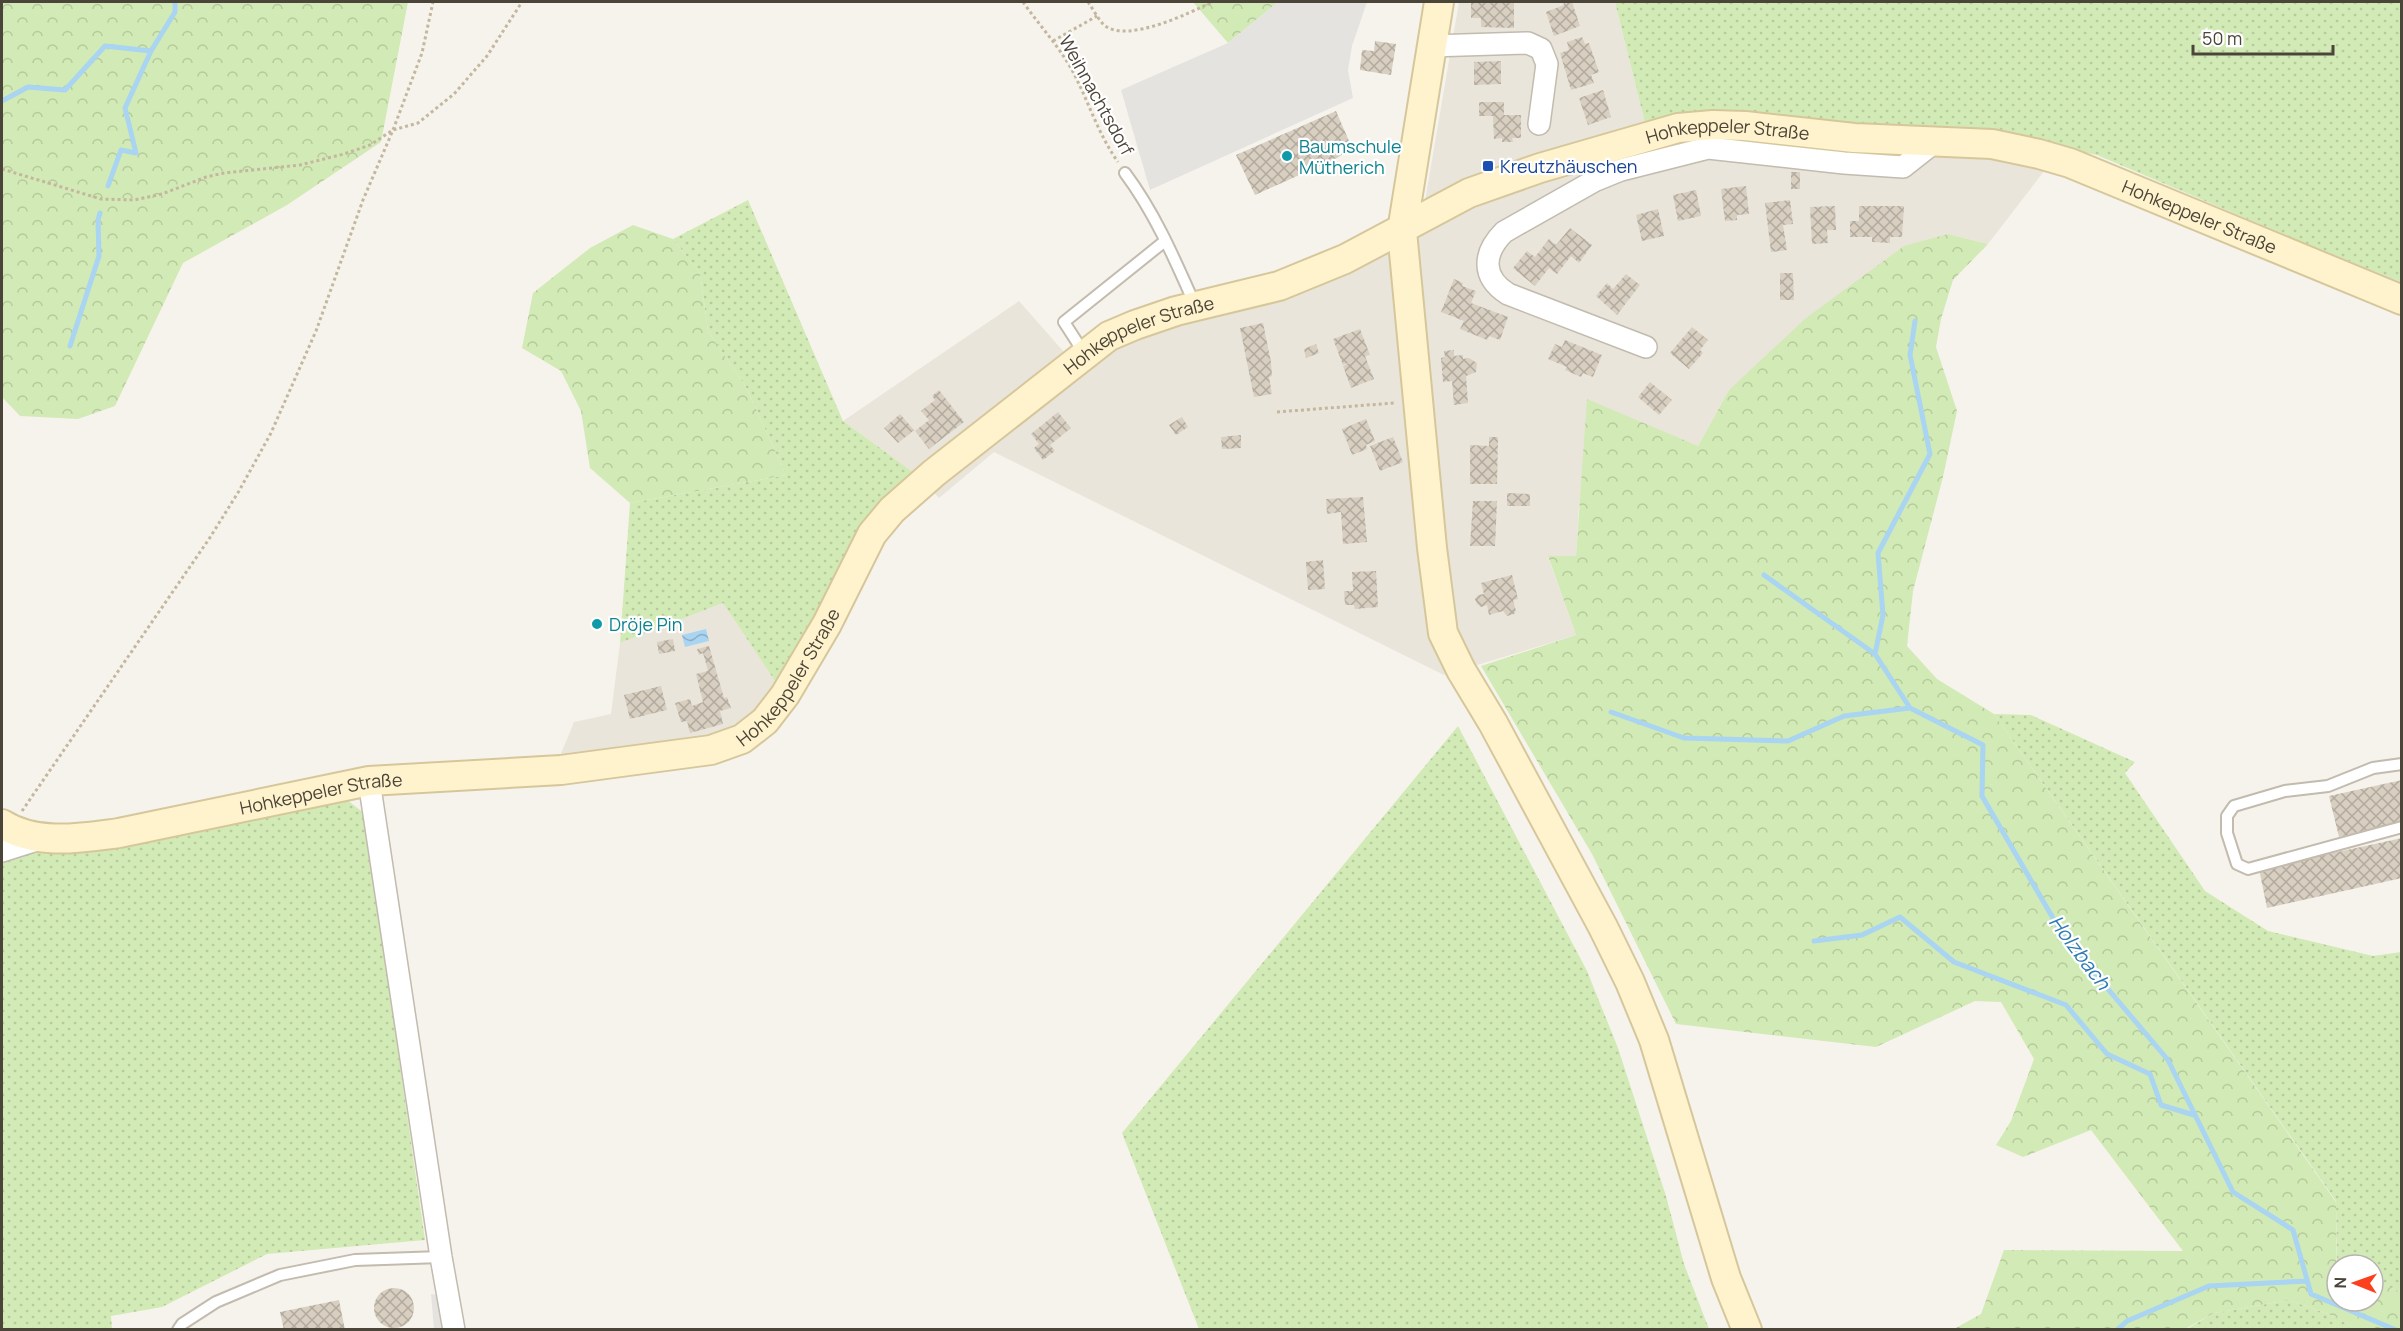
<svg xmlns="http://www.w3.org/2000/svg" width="2403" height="1331" font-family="Manrope,sans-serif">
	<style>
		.residential { fill: #eae5da }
		.grass { fill: url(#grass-dots) }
		.forest { fill: url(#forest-crowns) }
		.parking { fill: #e5e3e0 }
		.water { fill: url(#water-waves) }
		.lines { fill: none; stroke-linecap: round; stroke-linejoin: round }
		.stream { stroke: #a9d4f2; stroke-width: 5 }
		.building { fill: url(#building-cross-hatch) }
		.lane-casing { stroke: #c2bbae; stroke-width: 14 }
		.street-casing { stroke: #c2bbae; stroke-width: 24 }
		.secondary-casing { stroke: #d6c79b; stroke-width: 32 }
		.path { stroke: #c4b79f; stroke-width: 3; stroke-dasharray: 3 3; stroke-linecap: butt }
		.lane { stroke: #fff; stroke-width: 10 }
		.street { stroke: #fff; stroke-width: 21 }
		.secondary { stroke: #fff3cd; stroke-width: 28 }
		.culture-dot { fill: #0f9aa8; stroke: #fff; stroke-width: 2 }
		.transit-dot { fill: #1a4fb4; stroke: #fff; stroke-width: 2 }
		.labels { text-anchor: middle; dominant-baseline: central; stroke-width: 4.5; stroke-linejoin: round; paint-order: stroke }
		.street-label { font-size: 18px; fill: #4b4439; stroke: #fff }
		.culture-label { font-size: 18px; fill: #0d838f; stroke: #fff; text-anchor: start }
		.transit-label { font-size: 18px; fill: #164399; stroke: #fff; text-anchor: start }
		.water-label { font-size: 20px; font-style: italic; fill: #2e7ab2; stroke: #fff }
	</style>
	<defs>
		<pattern id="grass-dots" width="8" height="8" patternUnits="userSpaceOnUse" patternTransform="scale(1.5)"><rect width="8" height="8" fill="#d2eab5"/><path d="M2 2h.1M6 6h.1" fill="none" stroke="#b6ca9c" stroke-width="1.8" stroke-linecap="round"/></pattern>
		<pattern id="forest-crowns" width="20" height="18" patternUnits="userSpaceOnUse" patternTransform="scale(1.5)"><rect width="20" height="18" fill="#d2eab5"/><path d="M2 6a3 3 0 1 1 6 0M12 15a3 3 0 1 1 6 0" fill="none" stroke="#b6ca9c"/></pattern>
		<pattern id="water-waves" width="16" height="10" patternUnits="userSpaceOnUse" patternTransform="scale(1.5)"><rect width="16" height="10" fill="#a9d4f2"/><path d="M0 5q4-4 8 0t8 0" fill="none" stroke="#8caec5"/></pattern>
		<pattern id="building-cross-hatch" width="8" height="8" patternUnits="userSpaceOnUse" patternTransform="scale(1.5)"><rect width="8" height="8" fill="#d8cfc1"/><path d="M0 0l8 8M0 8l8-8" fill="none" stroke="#b1aa9e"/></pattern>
	</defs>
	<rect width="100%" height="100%" fill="#f6f3ec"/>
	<path class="residential" d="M1459,2H1615L1646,127L1694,134L1947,151L2048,166L1988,244L1948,234L1729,390L1698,446L1579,506L1576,557H1548L1576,635L1444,675L994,452L939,498L917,475L843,421L1019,301L1078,368L1118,338L1349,267L1418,242Z
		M723,603L779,687L756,718L730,733L558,761L574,722L611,714L620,643Z"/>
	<path class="grass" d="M1615,2H2401V282L2285,235L2097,155L2007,136L1646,127Z
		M748,200L843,421L917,475L779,687L723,603L620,643L630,503L786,475L747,389L708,331L700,273L673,239Z
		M1994,714L2031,715L2135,762L2125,773L2205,891L2268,931L2373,956L2401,952V1292L2373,1280V1265H2337L2336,1201Z
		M1458,726L1587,971L1618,1048L1666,1196L1684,1264L1709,1329H1199L1122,1133Z
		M342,796L364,813L425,1240L267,1254L162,1307L111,1316L112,1329L2,1330V862L31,852L84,849Z
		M2289,1300L2336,1317L2355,1329L2185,1330L2214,1313Z"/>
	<path class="forest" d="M2,2H408L381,142L287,205L183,263L115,406L78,419L20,416L2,397Z
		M1193,2H1278L1228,43Z
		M633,225L673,239L700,273L708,331L747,389L786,475L630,503L590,468L581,411L561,371L522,348L533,293L590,248Z
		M1948,234L1988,244L1953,280L1941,319L1936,347L1957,411L1943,477L1913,591L1907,646L1937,679L1994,714L2336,1202L2337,1301H2373V1280L2401,1292V1329H2355L2336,1317L2289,1300L2214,1313L2185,1329H1954L1981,1314L2004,1250L2183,1251L2091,1130L2023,1157L1996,1145L2011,1121L2034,1059L2001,1002L1975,1001L1876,1047L1676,1024L1592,854L1481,666L1576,635L1548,556H1576L1587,399L1698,446L1729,390L1806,318L1904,246Z"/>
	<path class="parking" d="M1278,2H1367L1352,46L1348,70L1353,98L1150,190L1121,90L1228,43Z
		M431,1294L443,1296L447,1329H434Z"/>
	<path class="water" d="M706,629L709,641L685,647L682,635Z"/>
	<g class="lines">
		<path class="stream" d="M2,101L28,87L65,90L105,46L151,51L175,12V2
			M108,186L121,150L136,153L125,108L151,51
			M70,346L99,256L98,220L100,213
			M1764,575L1875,654L1910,708L1983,745L1982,796L2064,937L2168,1060L2233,1192L2293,1230L2311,1294L2396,1330
			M1875,654L1883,615L1878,553L1930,454L1910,355L1915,321
			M1611,712L1684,738L1788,741L1844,716L1910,708
			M1814,941L1862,935L1900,917L1954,962L2066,1005L2107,1054L2150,1074L2161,1105L2194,1115
			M2117,1330L2127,1321L2209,1286L2307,1281"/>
	</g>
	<path class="building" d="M1471,2H1514V28L1481,27V18H1471Z
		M1563,2H1572L1580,26L1554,36L1546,12L1564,5Z
		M1582,37L1585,44L1589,43L1599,72L1591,75L1594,83L1571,90L1560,53L1569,50L1567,42Z
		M1375,41L1396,44L1391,75L1360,70L1362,50L1374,51Z
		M1501,61V84L1474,85V62Z
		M1603,90L1611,117L1588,125L1579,98Z
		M1479,102H1504V115H1521V138H1512L1513,142H1502V138L1494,139L1493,116H1479Z
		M1336,111L1352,148L1337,158L1255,195L1236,155Z
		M1791,172H1800V189H1791Z
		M1746,186L1749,214L1737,215V220L1725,221L1721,189Z
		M1696,190L1701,216L1678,221L1673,195Z
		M1790,200L1793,224L1783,225L1787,250L1771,252L1765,203Z
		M1835,206L1836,230H1827L1828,243L1812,244L1810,207Z
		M1859,206H1904L1902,237H1890V243L1872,242V237H1850V221H1859Z
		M1658,209L1664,236L1642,241L1636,215Z
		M1570,228L1592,245L1579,263L1571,256L1557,274L1549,268L1535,286L1513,268L1527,251L1535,257L1549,239L1556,245Z
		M1780,273H1793L1794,300H1780Z
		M1626,274L1640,285L1617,315L1596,296L1607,283L1613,289Z
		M1454,279L1463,283L1462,286L1476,291L1471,303L1508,317L1500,340L1489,336L1487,340L1460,329L1464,321L1441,312Z
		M1263,323L1271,362L1272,376L1269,377L1272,394L1254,397L1240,328Z
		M1692,327L1708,340L1700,350L1703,353L1689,369L1670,353Z
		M1360,329L1370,355L1365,356L1374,379L1351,388L1343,366L1351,362L1343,365L1333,339Z
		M1565,340L1602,355L1593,377L1583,373L1581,377L1565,370L1567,367L1548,359L1555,344L1562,347Z
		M1316,344L1319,353L1306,358L1304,349Z
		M1454,350V356L1463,355V359L1469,358L1477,363L1476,372L1466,376L1468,403L1454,405L1452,381L1443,382L1441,358L1445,357L1444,351Z
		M1650,382L1672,400L1659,415L1638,397Z
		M939,390L964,422L929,449L915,431L929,420L921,411L935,400L932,396Z
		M1058,412L1071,428L1050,445L1055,451L1043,460L1034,448L1039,444L1031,434Z
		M900,414L914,430L898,443L884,428Z
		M1182,417L1188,427L1176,435L1169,425Z
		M1366,419L1375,441L1366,445L1367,449L1352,455L1342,429Z
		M1241,435V448L1222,449L1221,437Z
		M1393,437L1403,462L1380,471L1370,446Z
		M1489,437H1498L1497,484H1470V445L1489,446Z
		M1507,493L1530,494V506H1507Z
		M1363,497L1367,542L1343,544L1341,512L1327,514L1326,499Z
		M1473,501H1497L1495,546H1470Z
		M1323,560L1325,589L1308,590L1306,562Z
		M1376,571L1378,607L1355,609L1354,605H1345L1344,591H1353L1352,572Z
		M1512,575L1518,599L1513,600L1516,611L1514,614L1507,616L1503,611L1489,615L1487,605L1481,607L1477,604L1475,599L1478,595L1484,594L1481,583Z
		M673,639L675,651L659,654L657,642Z
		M709,646L724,698L727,697L731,708L720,711L723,724L690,733L687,721L681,722L675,703L690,699L692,706L703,702L696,674L708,671L703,653L699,655L697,649Z
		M661,686L667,710L630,719L624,695Z
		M2402,780V822L2339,837L2329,796Z
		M2402,838V878L2267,908L2259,869Z
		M374 1308a20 20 0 1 1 40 0a20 20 0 1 1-40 0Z
		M339,1300L345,1330H284L280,1312Z"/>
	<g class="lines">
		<defs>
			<path id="lane" d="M1125,173C1155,213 1175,260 1195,305
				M1084,353L1064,322L1165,241
				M2402,764L2373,768L2328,786L2285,791L2234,806L2227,816V833L2237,864L2248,869L2402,827
				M178,1330L182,1324L216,1302L280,1275L355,1260L441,1257"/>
			<path id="street" d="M1431,46L1528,43L1541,49L1547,64L1539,124
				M1646,347L1508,294C1481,277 1483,253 1504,232L1594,181L1621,170L1708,148L1844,163L1903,167L1936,141
				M369,781L441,1257L454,1330
				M2,851L43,838"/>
			<g id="secondary">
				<path d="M1439,2L1402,231L1432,548L1443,633L1461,670L1493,723L1603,927L1630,982L1654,1040L1726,1278L1747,1330"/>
				<path id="s1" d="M2,824C36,846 81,838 119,833L369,781L561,770L711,750L742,739L765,721L785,695L827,624L872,534L892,510L934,473L1109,336L1135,325L1176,311L1279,286L1345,259L1469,193L1540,168L1678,128L1713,125L1745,126L1854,138L1992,144L2039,154L2070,163L2402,300"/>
			</g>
		</defs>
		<use href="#lane" class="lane-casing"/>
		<use href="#street" class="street-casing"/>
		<use href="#secondary" class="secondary-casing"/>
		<path class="path" d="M1023,2C1039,25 1058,45 1072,70C1088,100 1098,134 1118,162
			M1088,2C1093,9 1098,19 1104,25C1126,44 1190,13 1212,2
			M1053,41L1097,16
			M2,169L101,199L134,200L162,194L206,177L224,173L300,165L344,154L370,145L393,130L418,123L454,94L487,56L522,2
			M1277,412L1394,403
			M22,811L209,539L239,491L271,433L316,331L363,200L393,130L422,53L433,2"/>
		<use href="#lane" class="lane"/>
		<use href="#street" class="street"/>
		<use href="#secondary" class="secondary"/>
	</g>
	<g class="culture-dot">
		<circle cx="1287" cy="156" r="6"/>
		<circle cx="597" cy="624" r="6"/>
	</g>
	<rect class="transit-dot" x="1482" y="160" width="12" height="12" rx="3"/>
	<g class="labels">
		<g class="street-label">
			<text transform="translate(1097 95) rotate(61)">Weihnachtsdorf</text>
			<text stroke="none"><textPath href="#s1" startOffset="1964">Hohkeppeler Straße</textPath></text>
			<text stroke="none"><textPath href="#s1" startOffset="2450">Hohkeppeler Straße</textPath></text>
			<text stroke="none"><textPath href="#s1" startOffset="1334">Hohkeppeler Straße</textPath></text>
			<text stroke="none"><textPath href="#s1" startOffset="830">Hohkeppeler Straße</textPath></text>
			<text stroke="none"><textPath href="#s1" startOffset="326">Hohkeppeler Straße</textPath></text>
		</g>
		<g class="culture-label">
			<text x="1299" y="146">Baumschule<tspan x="1299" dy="21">Mütherich</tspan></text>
			<text x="609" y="624">Dröje Pin</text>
		</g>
		<g class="transit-label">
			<text x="1500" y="166">Kreutzhäuschen</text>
		</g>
		<g class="water-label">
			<text transform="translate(2080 952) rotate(53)">Holzbach</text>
		</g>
	</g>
	<rect width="2403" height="1331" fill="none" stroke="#4b4439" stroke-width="6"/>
	<g transform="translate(2355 1283) rotate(271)"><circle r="28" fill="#ffffff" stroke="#b7b4b0" stroke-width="1.5"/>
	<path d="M0-4.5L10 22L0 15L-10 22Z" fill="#fc3f1d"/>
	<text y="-9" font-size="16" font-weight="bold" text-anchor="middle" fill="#4b4439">N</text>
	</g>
	<path d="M2193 45v9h140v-9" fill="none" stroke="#4b4439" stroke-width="3"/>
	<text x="2202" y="45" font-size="18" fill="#4b4439" stroke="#ffffff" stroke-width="4.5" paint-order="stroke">50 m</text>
</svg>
